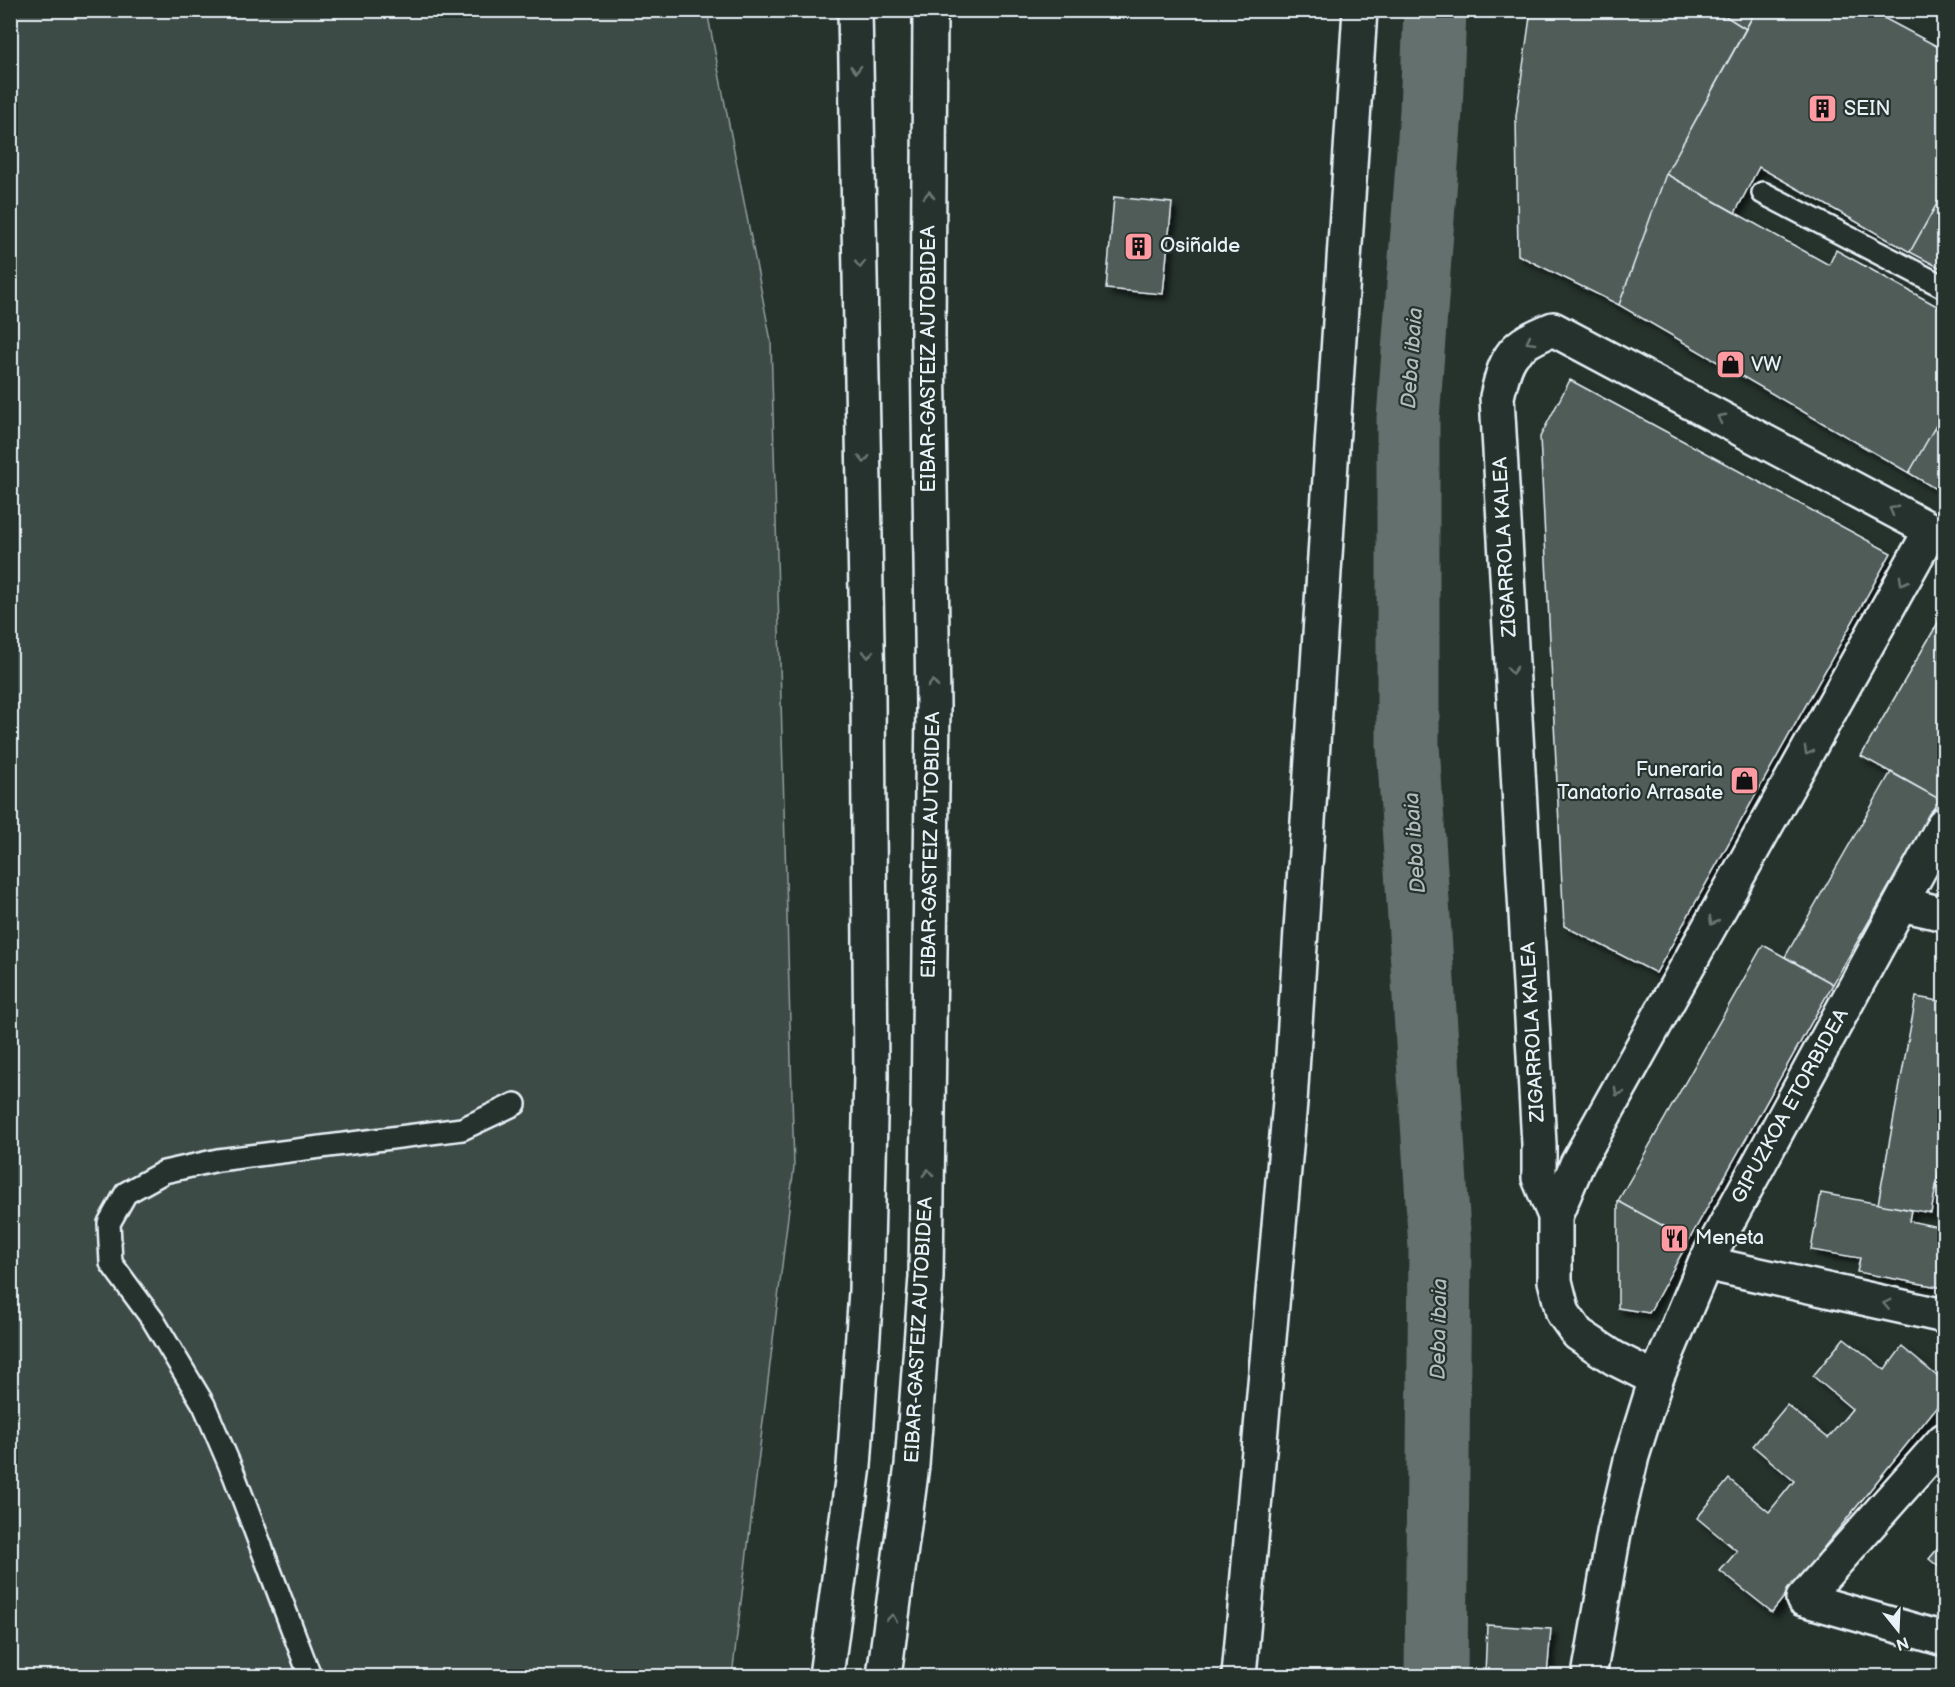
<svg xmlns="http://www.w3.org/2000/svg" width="1955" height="1687" font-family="'Balsamiq Sans',sans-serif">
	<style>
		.green { fill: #3e4b47; stroke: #939ea0; stroke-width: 1.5 }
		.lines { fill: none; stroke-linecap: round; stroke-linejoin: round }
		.river { stroke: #636f6d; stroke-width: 63 }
		.building { fill: #505c59; stroke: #e8f1f8; stroke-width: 1.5; filter: url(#shadow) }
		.lane-casing { stroke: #e8f1f8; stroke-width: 26 }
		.street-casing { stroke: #e8f1f8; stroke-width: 38 }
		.secondary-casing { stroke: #e8f1f8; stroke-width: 38 }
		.primary-casing { stroke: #e8f1f8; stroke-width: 38 }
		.highway-casing { stroke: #e8f1f8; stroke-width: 38 }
		.lane { stroke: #26332d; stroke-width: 21 }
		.street { stroke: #26332d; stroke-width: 33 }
		.secondary { stroke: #26332d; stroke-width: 33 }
		.primary { stroke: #26332d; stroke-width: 33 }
		.highway { stroke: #26332d; stroke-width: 33 }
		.oneway { stroke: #6a7674 }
		.labels { text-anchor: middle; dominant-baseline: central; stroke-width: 4.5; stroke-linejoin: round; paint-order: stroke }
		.poi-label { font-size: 20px; fill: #e8f1f8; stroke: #26332d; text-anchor: start }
		.street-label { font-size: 20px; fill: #e8f1f8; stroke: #26332d }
		.water-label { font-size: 21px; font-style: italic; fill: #b3bdc0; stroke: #26332d }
	</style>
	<defs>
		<filter id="shadow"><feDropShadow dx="5.5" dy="5.5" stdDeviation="3" flood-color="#0009"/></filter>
	</defs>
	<rect width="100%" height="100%" fill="#26332d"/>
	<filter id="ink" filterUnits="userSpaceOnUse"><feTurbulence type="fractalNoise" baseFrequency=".0167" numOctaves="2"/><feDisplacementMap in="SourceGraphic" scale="12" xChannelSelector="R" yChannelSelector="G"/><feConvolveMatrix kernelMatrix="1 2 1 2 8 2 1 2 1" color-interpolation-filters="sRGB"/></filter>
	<g filter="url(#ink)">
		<path class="green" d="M11,11H707L771,341L794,1167L732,1676H11Z"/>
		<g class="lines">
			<path class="river" d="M1435,10L1431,111L1408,419V745L1440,1248L1436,1676"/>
		</g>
		<path class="building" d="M1531,10H1716L1746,29L1666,174L1619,305L1518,255L1516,116Z
			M1716,10H1756L1746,29Z
			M1756,10H1869L1944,50V191L1910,252L1759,167L1735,213L1666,174Z
			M1666,174L1829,265L1836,250L1944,310V411L1909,473L1619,305Z
			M1944,191V270L1910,252Z
			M1114,197L1172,203L1163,294L1106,289Z
			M1570,380L1891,553L1656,973L1564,926L1540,437Z
			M1944,411V494L1909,473Z
			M1939,621L1944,625V790L1939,799L1861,756Z
			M1891,772L1939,799L1833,984L1785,957Z
			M1763,945L1833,984L1689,1240L1618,1201Z
			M1916,997L1944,1002V1144L1931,1213L1878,1204Z
			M1821,1193L1911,1210L1909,1221L1944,1228V1288L1857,1272L1860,1258L1811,1250Z
			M1618,1201L1689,1240L1649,1313L1618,1308Z
			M1844,1338L1885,1370L1902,1347L1944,1382V1398L1772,1612L1720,1571L1737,1551L1697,1518L1729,1479L1769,1512L1794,1481L1753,1446L1787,1405L1828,1438L1852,1409L1813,1376Z
			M1944,1541V1571L1929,1559Z
			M1487,1625L1551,1629L1547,1676H1485Z"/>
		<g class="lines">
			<defs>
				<path id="lane" d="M1763,193L1944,287
					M310,1676L234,1475L204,1405L153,1320L111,1263L109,1223L126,1193L164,1172L218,1160L462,1129L515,1104"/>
				<path id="street" d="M1901,904L1944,914
					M1555,1216L1577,1164L1931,530
					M1705,1263L1944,1316
					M1656,1379L1614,1358L1578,1334L1563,1313L1555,1281V1216L1539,1178V1144L1497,397C1507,353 1512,346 1553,329L1944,537
					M1944,1440L1803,1599L1944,1639"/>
				<path id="secondary" d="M1589,1676L1614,1533L1632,1456L1656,1379L1705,1263L1944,824"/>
				<path id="primary" d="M1239,1676L1290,1102L1360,10"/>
				<path id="highway" d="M826,1676L854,1466L866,1291L871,1076L868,696L855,10
					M884,1676L912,1465L926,1277L933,706L928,337L930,10"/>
			</defs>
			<use href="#lane" class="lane-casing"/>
			<use href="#street" class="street-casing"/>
			<use href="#secondary" class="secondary-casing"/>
			<use href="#primary" class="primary-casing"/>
			<use href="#highway" class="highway-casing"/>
			<use href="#lane" class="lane"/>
			<use href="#street" class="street"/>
			<use href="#secondary" class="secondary"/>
			<use href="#primary" class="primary"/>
			<use href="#highway" class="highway"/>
		</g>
		<defs><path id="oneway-chevron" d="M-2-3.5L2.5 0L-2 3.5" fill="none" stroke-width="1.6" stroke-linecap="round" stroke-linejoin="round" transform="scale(1.5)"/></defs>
		<g class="oneway">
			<use href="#oneway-chevron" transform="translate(856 69) rotate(89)"/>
			<use href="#oneway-chevron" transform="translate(929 195) rotate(-90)"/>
			<use href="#oneway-chevron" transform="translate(860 264) rotate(89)"/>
			<use href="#oneway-chevron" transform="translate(1530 341) rotate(149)"/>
			<use href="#oneway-chevron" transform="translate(1721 418) rotate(-152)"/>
			<use href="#oneway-chevron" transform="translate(864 459) rotate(89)"/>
			<use href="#oneway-chevron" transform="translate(1893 510) rotate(-152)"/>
			<use href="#oneway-chevron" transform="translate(1903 581) rotate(119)"/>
			<use href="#oneway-chevron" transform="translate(868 654) rotate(89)"/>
			<use href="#oneway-chevron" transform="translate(1512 670) rotate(87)"/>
			<use href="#oneway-chevron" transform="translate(933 684) rotate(-91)"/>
			<use href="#oneway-chevron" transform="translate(1808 751) rotate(119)"/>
			<use href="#oneway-chevron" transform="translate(1713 921) rotate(119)"/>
			<use href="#oneway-chevron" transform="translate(1618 1092) rotate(119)"/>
			<use href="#oneway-chevron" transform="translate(928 1173) rotate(-89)"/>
			<use href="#oneway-chevron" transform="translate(1887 1304) rotate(-168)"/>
			<use href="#oneway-chevron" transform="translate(892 1618) rotate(-83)"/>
		</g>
	</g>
	<defs>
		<symbol id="building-square" viewBox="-11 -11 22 22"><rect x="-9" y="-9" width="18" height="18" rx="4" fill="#ff9aa2" stroke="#26332d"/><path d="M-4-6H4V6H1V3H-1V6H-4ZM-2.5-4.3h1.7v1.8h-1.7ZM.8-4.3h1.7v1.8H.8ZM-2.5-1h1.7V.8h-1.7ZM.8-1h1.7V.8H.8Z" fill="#111"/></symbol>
		<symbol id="shop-square" viewBox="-11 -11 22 22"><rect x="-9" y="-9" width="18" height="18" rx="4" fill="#ff9aa2" stroke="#26332d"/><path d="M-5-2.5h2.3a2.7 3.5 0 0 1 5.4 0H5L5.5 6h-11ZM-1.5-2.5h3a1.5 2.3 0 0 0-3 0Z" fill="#111"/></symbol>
		<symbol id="restaurant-square" viewBox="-11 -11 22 22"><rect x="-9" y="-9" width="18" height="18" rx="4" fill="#ff9aa2" stroke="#26332d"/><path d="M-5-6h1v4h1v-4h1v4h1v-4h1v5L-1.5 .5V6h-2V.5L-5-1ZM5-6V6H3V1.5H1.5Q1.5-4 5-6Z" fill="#111"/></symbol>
	</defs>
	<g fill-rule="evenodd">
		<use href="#building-square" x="1806" y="92" width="33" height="33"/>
		<use href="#building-square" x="1122" y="230" width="33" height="33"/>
		<use href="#shop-square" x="1714" y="348" width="33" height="33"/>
		<use href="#shop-square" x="1728" y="764" width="33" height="33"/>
		<use href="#restaurant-square" x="1658" y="1222" width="33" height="33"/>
	</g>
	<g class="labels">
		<g class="poi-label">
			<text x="1844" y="109">SEIN</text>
			<text x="1160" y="246">Osiñalde</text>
			<text x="1751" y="365">VW</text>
			<text x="1723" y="770" text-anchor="end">Funeraria<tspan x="1723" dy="23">Tanatorio Arrasate</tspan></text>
			<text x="1695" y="1238">Meneta</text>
		</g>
		<g class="street-label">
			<text transform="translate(929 359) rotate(-90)">EIBAR-GASTEIZ AUTOBIDEA</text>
			<text transform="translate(1505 547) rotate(-93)">ZIGARROLA KALEA</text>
			<text transform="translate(931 845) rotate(-89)">EIBAR-GASTEIZ AUTOBIDEA</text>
			<text transform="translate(1533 1032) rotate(-93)">ZIGARROLA KALEA</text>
			<text transform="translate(1790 1106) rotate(-61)">GIPUZKOA ETORBIDEA</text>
			<text transform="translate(919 1330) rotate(-87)">EIBAR-GASTEIZ AUTOBIDEA</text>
		</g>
		<g class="water-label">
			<text transform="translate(1412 358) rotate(-86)">Deba ibaia</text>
			<text transform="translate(1415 843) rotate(-94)">Deba ibaia</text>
			<text transform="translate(1439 1329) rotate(-89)">Deba ibaia</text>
		</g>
	</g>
	<rect width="1955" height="1687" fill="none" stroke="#26332d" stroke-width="36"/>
	<rect x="18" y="18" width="1919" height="1651" fill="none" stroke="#e8f1f8" stroke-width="2" filter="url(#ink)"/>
	<g transform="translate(1898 1630) rotate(162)" stroke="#26332d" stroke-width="4.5" paint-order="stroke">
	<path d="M0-4.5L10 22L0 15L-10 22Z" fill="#e8f1f8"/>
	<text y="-9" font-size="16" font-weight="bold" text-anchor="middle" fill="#e8f1f8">N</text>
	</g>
</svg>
